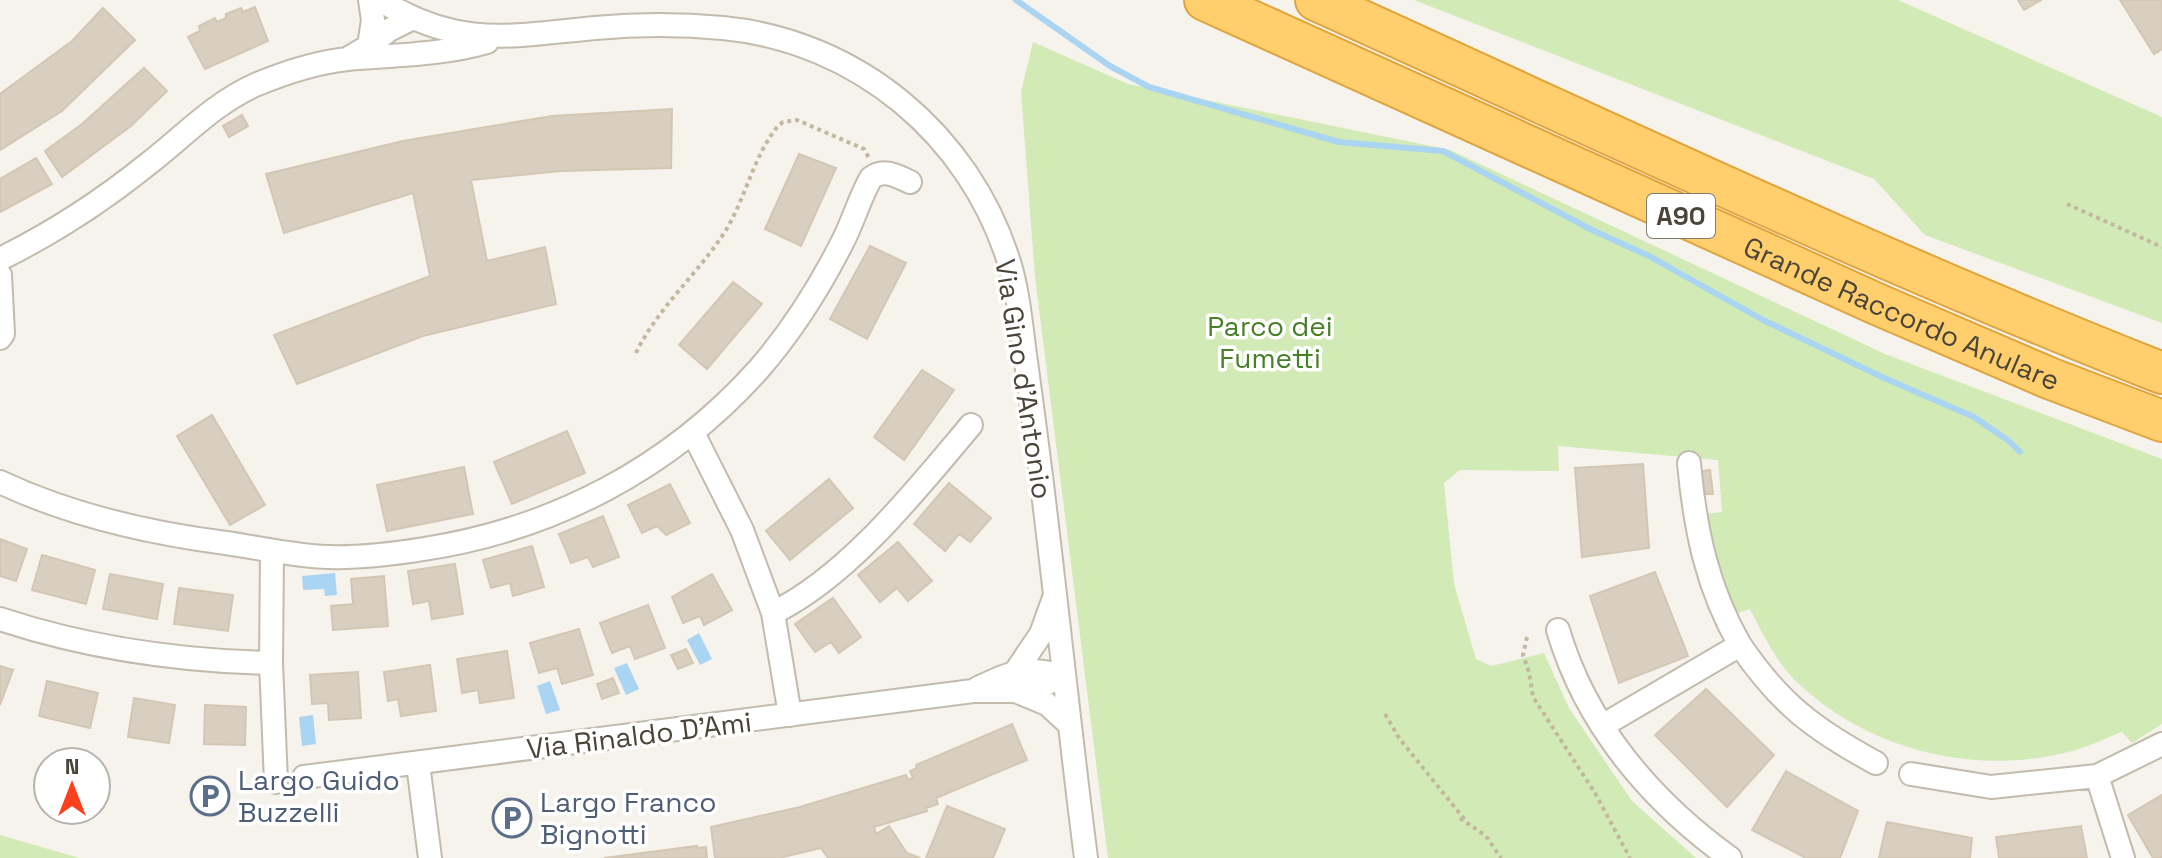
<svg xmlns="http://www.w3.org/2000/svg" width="2162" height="858" font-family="'Space Grotesk',sans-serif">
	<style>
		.green { fill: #d2eab5 }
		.water { fill: #a9d4f2 }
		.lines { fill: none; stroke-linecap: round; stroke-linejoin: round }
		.stream { stroke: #a9d4f2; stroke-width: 6 }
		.building { fill: #d8cfc1; stroke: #d3c7b4; stroke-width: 2 }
		.minor-casing { stroke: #c2bbae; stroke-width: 26 }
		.motorway-casing { stroke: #e0a43c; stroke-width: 44 }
		.path { stroke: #c4b79f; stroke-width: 4; stroke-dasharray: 4 4; stroke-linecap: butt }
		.minor { stroke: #fff; stroke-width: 22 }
		.motorway { stroke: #ffcf6e; stroke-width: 40 }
		.labels { text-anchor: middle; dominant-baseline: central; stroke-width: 7; stroke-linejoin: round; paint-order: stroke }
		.shield { fill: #fff; stroke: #817c74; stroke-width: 2 }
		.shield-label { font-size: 26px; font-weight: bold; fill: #4b4439 }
		.street-label { font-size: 28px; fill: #4b4439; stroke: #fff }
		.park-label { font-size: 28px; fill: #4a7f2a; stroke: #fff }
		.service-label { font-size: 28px; fill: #4e5e75; stroke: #fff; text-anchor: start }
	</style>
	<rect width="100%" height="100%" fill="#f6f3ec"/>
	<path class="green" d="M1414,0H1898L2162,117V323L1925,235L1874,179Z
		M1033,42L1128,84L1450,150L1885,354L2162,459V724L2132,743L2122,732C2103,739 2084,749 2064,753C1972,775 1871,750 1801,686C1778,665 1764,637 1750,609L1735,614L1719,582L1704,514L1722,512L1718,460L1558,446L1559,471L1460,470L1444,483L1454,584L1476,659L1491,666L1544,653L1569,708L1632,801L1696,858H1108L1035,277L1021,92Z
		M0,835L79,858H0Z"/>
	<path class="water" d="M335,573L337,595L325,596L324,589L303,590L302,576Z
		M699,633L712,659L700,665L687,640Z
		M627,663L639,689L626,695L614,668Z
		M550,681L560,710L546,714L537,686Z
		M313,715L316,744L302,746L299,717Z"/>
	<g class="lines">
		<path class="stream" d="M1016,0L1110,66L1149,87L1339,142L1443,151L1592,230L1649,256L1763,320L1882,377L1974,417L2009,441L2020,452"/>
	</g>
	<path class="building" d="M2018,0H2041L2024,10Z
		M2120,0H2162V49L2154,54Z
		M255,7L268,41L205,69L188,37L200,31L199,26L215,18L217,22L226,18V14L241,8L243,12Z
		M103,8L135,40L62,111L0,150V94L72,41Z
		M144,68L167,91L131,126L62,177L45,151L82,124Z
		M672,109L671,168L561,171L471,180L487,261L545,247L556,304L423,336L297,384L274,335L430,276L413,193L284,233L266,174L403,141L552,116Z
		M242,115L248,126L229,137L223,126Z
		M799,154L836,168L801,246L765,229Z
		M36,158L52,184L0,212V179Z
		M870,246L906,263L867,339L830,319Z
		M733,282L762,304L707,369L679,345Z
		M922,370L954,390L904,460L874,437Z
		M212,415L265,505L230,525L177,436Z
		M567,431L585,473L512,504L494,462Z
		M1643,464L1649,548L1582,557L1575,468Z
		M464,467L473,514L387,531L377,485Z
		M1710,470L1713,494H1698L1697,472Z
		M829,479L853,508L790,560L766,531Z
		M949,483L991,518L970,542L959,534L945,551L914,524Z
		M670,484L690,523L666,535L657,526L642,533L628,505Z
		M603,516L619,557L593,567L588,557L571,563L559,534Z
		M0,539L27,549L16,581L0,576Z
		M898,542L932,581L908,601L897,588L880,602L858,575Z
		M532,546L544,587L513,596L510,583L491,588L483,560Z
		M42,555L95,570L86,604L32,590Z
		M455,564L463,614L432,619L429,601L413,604L408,571Z
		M1655,572L1688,656L1619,683L1590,596Z
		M110,574L163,584L157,619L103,609Z
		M712,574L732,610L704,625L700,616L683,623L672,597Z
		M384,576L388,626L333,630L331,606L353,604L351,579Z
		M179,588L233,595L228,631L174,624Z
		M833,598L861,637L839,653L831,642L815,652L795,624Z
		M648,605L665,648L635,659L630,646L612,653L600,623Z
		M579,629L593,675L562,684L557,668L539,673L530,643Z
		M686,649L693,663L678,669L671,655Z
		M507,651L514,698L480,703L478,690L462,693L457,659Z
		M430,665L436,711L401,716L398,699L388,701L384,672Z
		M0,666L13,670L0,705Z
		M358,672L361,718L329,720L328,703L312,704L310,675Z
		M613,678L619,693L602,699L597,684Z
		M47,681L98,693L90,728L39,716Z
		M1706,689L1774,755L1727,807L1655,735Z
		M134,698L175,705L169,743L128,737Z
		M205,705L246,707L245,745L204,744Z
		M1012,724L1027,760L936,798L938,804L926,808L927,811L874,827L876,834L889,826L907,853L920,858H828L821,848L779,858H715L711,827L800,807L906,775L908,780L913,778L910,771L917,768L916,765Z
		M1786,771L1858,811L1840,858H1806L1752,830Z
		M2162,795V858H2153L2128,815Z
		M947,806L1005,829L993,858H926Z
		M1887,822L1972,838L1970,858H1879Z
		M2081,826L2087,858H1999L1996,837Z
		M697,846V848L706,847L707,858H604Z"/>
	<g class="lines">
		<defs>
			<path id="minor" d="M380,0C458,49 510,36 595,28C637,24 681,24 723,28C857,41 969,134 1009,262C1018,291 1021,324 1025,355C1032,406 1039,458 1045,509C1059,625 1071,742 1086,858
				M369,46L389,30L413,18
				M347,59L369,46L373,20L370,0
				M0,259C53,233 102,201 148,164C183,137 213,104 255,85C284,73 317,62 348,59C395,55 442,55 487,42
				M0,275L3,334L0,338
				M693,433L742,530L773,613L790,715
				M1689,463C1695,529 1707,588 1740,645
				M0,482C72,516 148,533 226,543C261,548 293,556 328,557C360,558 393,554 424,549C554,529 670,468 758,370C792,331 821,285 844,239C854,219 860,197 871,178C884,168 897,176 910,182
				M272,552L271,663L276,782
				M773,613C849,576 917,489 971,425
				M0,619C88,648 179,661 271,663
				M1558,630C1586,725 1651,801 1730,858
				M1016,671L1041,634L1054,598
				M978,688C1015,671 1023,666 1064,676
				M1018,692L1047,704L1070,725
				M1602,726L1740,645C1780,704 1815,730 1876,763
				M418,764L430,858
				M1911,774L1991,787L2097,776
				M304,777L973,691H1029L1064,676
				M2123,858L2097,776L2162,744"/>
			<g id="motorway">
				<path id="s1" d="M1205,0L1879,305L2049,378L2162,421"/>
				<path d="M1316,0C1597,127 1875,260 2162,373"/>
			</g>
		</defs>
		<use href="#minor" class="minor-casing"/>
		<use href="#motorway" class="motorway-casing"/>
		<path class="path" d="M2067,204L2162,247
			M636,353C658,307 699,273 726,230C746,197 754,155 778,126L783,122L797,120L864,149L869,158
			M1527,637L1523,655L1529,672L1533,697L1595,793L1630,858
			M1385,714L1399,738L1465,820
			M1460,818L1486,836L1501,858"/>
		<use href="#minor" class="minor"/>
		<use href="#motorway" class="motorway"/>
	</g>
	<defs>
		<symbol id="parking-ring" viewBox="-11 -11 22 22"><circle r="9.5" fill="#fff" stroke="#5c6f8a" stroke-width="1.5"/><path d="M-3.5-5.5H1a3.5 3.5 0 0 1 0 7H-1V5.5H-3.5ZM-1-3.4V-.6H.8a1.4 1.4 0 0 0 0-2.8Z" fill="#5c6f8a"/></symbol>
	</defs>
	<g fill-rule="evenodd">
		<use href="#parking-ring" x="188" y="774" width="44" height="44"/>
		<use href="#parking-ring" x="490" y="796" width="44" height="44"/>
	</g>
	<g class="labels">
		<rect class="shield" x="1647" y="194" width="68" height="44" rx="6"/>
		<g class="shield-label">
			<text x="1681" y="216">A90</text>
		</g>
		<g class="street-label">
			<text stroke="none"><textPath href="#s1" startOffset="764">Grande Raccordo Anulare</textPath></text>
			<text transform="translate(1024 379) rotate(81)">Via Gino d'Antonio</text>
			<text transform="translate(639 735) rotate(-7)">Via Rinaldo D'Ami</text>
		</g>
		<g class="park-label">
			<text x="1270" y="326">Parco dei<tspan x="1270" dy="32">Fumetti</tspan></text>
		</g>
		<g class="service-label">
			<text x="238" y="780">Largo Guido<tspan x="238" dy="32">Buzzelli</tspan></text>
			<text x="540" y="802">Largo Franco<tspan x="540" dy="32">Bignotti</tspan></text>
		</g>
	</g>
	<g transform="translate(72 786)"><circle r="38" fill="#ffffff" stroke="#b7b4b0" stroke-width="2"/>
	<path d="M0-6L14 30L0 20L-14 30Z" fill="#fc3f1d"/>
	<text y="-12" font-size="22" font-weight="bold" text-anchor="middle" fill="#4b4439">N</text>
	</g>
</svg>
